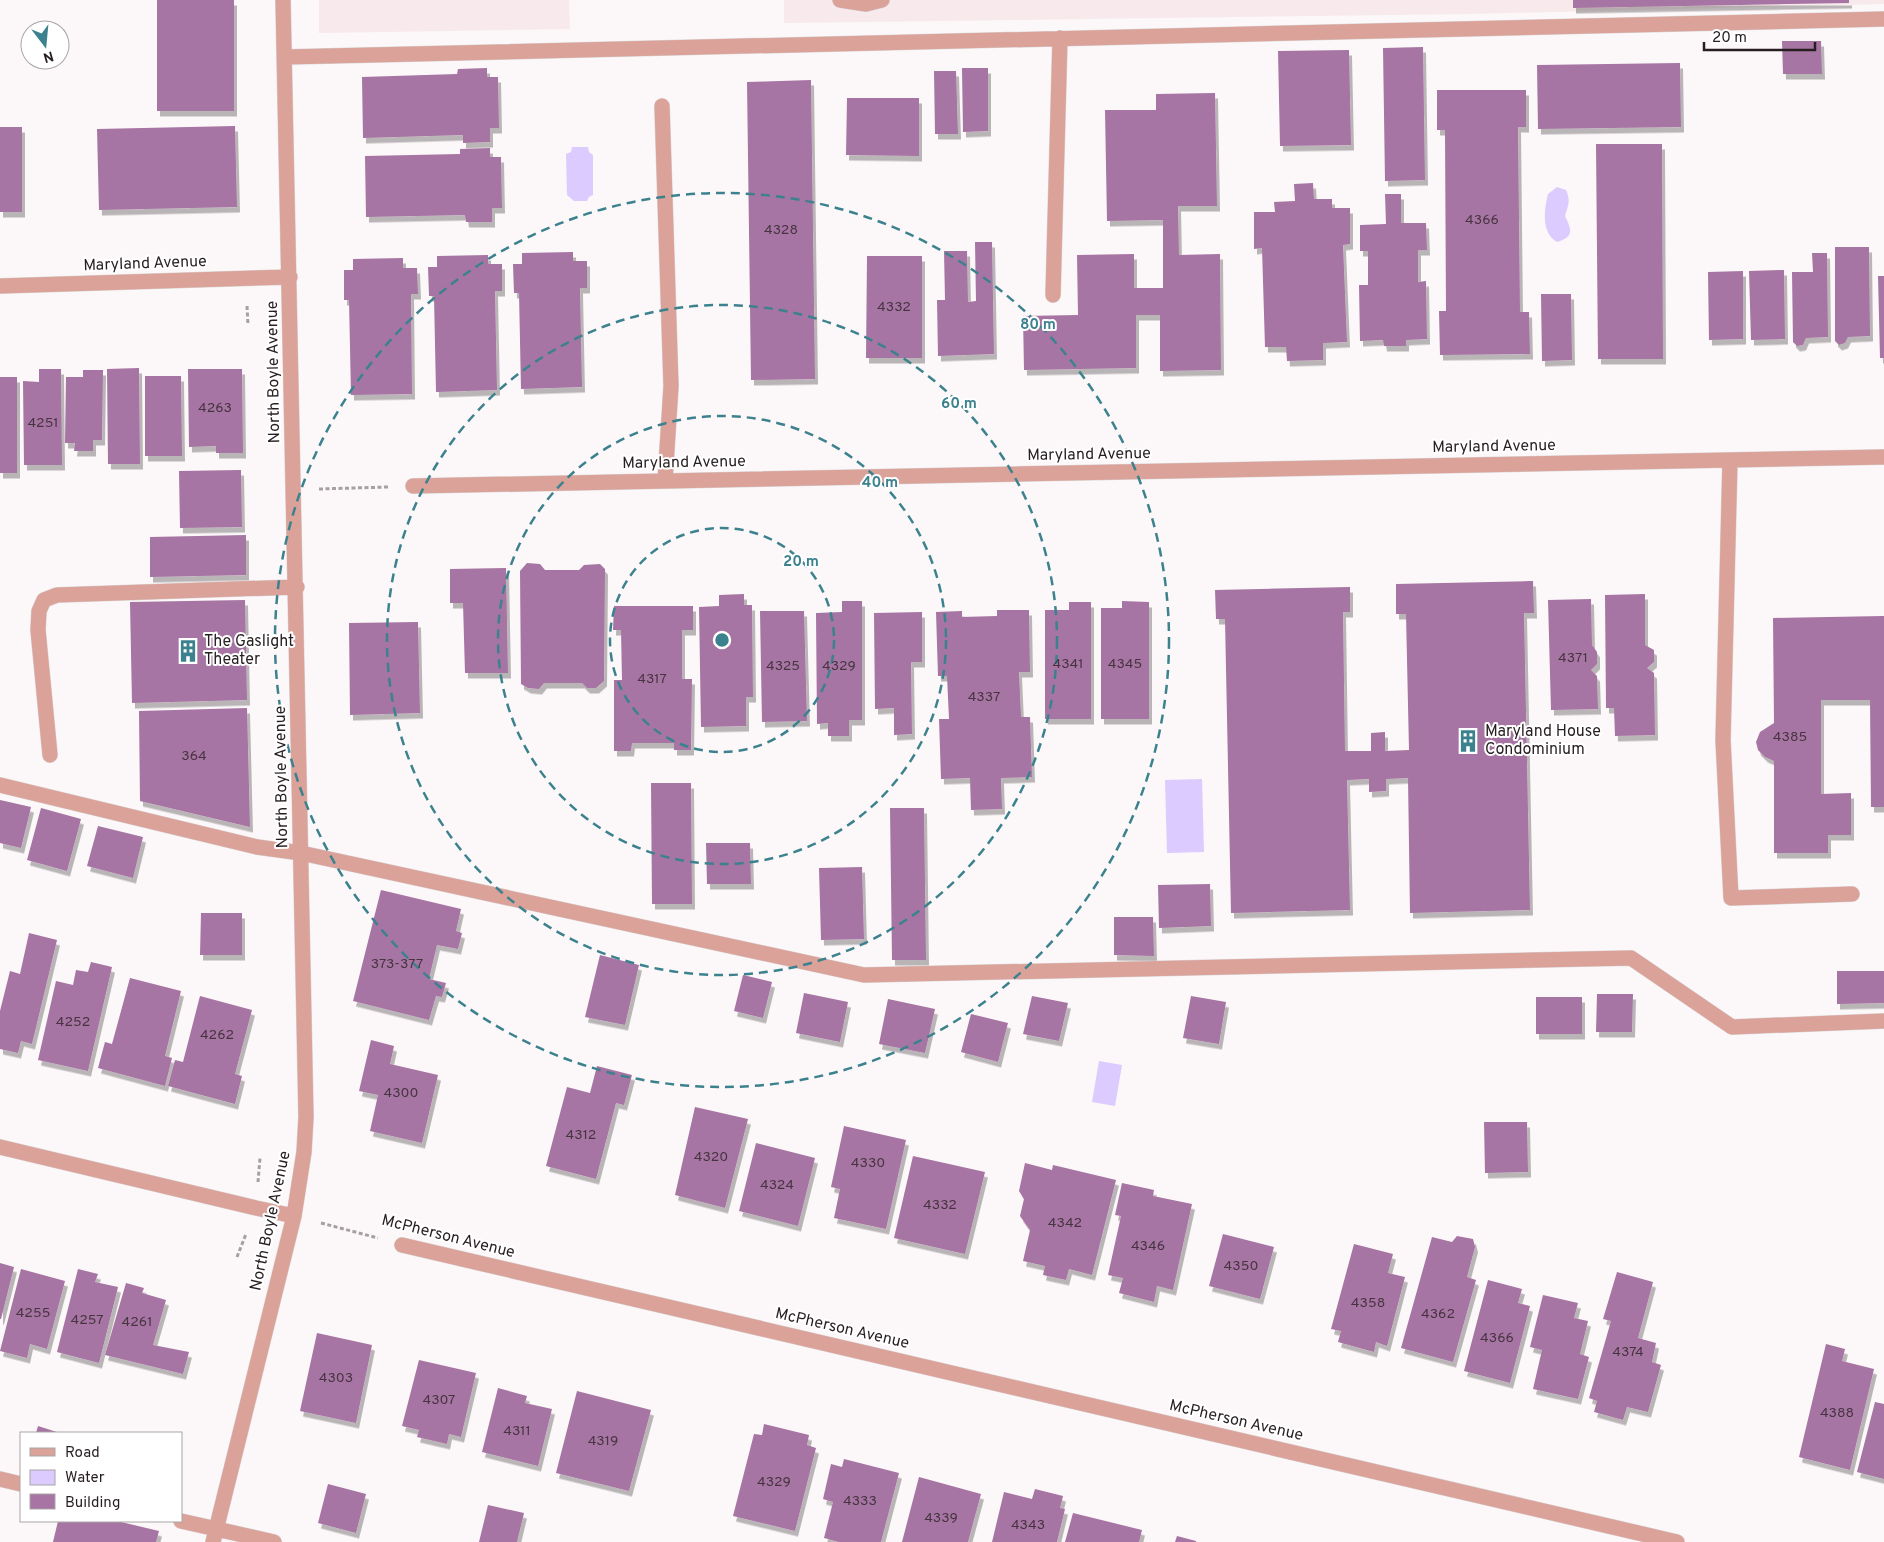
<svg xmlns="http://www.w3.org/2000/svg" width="1884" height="1542" font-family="Overpass,sans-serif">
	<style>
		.built { fill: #f7e9ec }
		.water { fill: #dccbfe }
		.building { fill: #a774a3; filter: url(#shadow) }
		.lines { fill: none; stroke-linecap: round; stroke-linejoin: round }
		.minor-casing { stroke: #dad4d5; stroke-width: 16 }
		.path { stroke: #a6a0a1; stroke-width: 3; stroke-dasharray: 4 2.5; stroke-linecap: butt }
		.minor { stroke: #daa299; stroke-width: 15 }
		.ring { fill: none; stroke: #3c828e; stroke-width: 2.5; stroke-dasharray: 9 6 }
		.labels { text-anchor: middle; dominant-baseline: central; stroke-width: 4; stroke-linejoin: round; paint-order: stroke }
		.number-label { font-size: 14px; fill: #473441 }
		.street-label { font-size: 16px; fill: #271e20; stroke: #fff }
		.poi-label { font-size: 16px; fill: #271e20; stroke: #fff; text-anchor: start }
		.centre { fill: #3c828e; stroke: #fff; stroke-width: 2.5 }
		.ring-label { font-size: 15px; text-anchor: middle; font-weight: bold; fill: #3c828e; stroke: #fff; stroke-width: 4; stroke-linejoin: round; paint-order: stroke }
	</style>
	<defs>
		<filter id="shadow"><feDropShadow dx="3" dy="5.5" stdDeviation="0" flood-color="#0004"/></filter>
	</defs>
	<rect width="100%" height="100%" fill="#fcf7f8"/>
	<path class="built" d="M319,0H569L570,29L319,33Z
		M784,0H1884V4L1468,14L784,23Z"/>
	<path class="water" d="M572,147H588L589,152L593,155V195L589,197L587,201H574L567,195L566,154L571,152Z
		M1557,187L1566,190C1571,201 1568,205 1565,216C1572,230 1574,237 1557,242C1541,233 1544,210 1548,194Z
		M1202,779L1204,852L1167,853L1165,780Z
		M1099,1061L1122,1065L1115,1106L1092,1102Z"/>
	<path class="building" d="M157,0H234V111H157Z
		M1573,0H1849V3L1573,8Z
		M1782,41H1821L1822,74H1783Z
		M1423,47L1425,180L1385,181L1383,48Z
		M1349,50L1351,145L1280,146L1278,51Z
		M1680,63L1681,127L1538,129L1537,65Z
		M487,68V77H498L499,128H490V142L463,143V135L363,138L362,77L457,74L458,69Z
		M962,68H988V131L963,132Z
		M934,71H956L958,134H935Z
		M811,80L815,379L751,380L747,82Z
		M1437,90H1526V127H1518L1520,312H1529L1530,354L1440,355L1439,311H1446L1445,130H1437Z
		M1215,93L1217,206H1178L1179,255L1220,254L1221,370L1160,371V315H1136V368L1024,370L1023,316L1078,315L1077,255L1134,254V288H1163V220L1107,221L1105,110H1156V94Z
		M847,98H919V156L846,155Z
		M235,126L237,207L99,210L97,129Z
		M0,127H22V212H0Z
		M1596,144H1662L1663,359H1598Z
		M490,148V157H501L502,208H492V222H466L465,215L366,217L365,156L460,154V149Z
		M1313,183L1314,199H1332V208H1350V244L1343,245L1347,342L1323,343V360L1287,361L1286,347H1265L1262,248L1254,249V212H1275L1274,202L1295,201L1294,184Z
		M1385,194H1401V223H1426L1427,250H1418V282L1426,281L1427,339L1406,340V346H1384L1383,340L1360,341L1359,285H1368V251H1360V225L1386,224Z
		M975,242H992L994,354L938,356L937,300H945L944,251H967L968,302L976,301Z
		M1835,247H1869L1870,336L1848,337L1845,343L1839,345L1835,341Z
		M573,252V261H587V288H580L582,387L521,389L519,293H514L513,264H522V253Z
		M1812,253H1827L1828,337L1806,338L1803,345L1797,346L1793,342L1792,272H1813Z
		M488,255V264H502V291H495L497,390L436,392L434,296H429L428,267H437V256Z
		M867,256H922V358H866Z
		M403,258V268H417L418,294H411L412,394L351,395L349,300H344V270H353V259Z
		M1784,270L1785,339L1751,340L1749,271Z
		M1743,271V339L1709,340L1708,272Z
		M1878,276H1884V358H1880Z
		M1541,294H1571L1572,360L1542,361Z
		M139,368L140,464H108L107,369Z
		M39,369H61L62,465H24L23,381L39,382Z
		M188,369H242L243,453H216V446L189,447Z
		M83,370H103L102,440H93V451H74L75,443H65L66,377H83Z
		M145,376H181L182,456H145Z
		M0,377H17V473H0Z
		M241,470L242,527L180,528L179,471Z
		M246,535V575L150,577V537Z
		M527,563L540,564L545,570H579L584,565L600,564L605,569L604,681L596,688H587L582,683H544L539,689L528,688L521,684L520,571Z
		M506,568L508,673H465L463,603H450V569Z
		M1533,581L1534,613H1524L1530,910L1410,913L1408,778L1386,779V791L1369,792V779L1347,780L1350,910L1231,913L1225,619H1216L1215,590L1350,587V612H1343L1345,751H1371V733L1385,732V751L1409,750L1406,614H1396V584Z
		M744,594V605H752L753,697H746V726L701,727L699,607L719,606V595Z
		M1645,594V645L1654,650V662L1647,668L1654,673L1655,735L1615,736L1614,708H1606L1605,595Z
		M1591,599L1592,645L1597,652V664L1591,670L1597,676L1598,709L1551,710L1548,600Z
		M245,600L247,700L132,703L130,602Z
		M842,601H862V720H849V736H828V723L817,724L816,613L842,612Z
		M1122,601L1149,602V719H1101V608H1122Z
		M1069,602H1091V719H1045V610H1069Z
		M614,606H693V630H682V679H692L691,750H674V743H632L631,751H614V680H622L621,630H613Z
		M997,610H1029L1030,672H1019L1021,717H1030L1032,777L1001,778L1002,809L971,810L970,778L941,779L939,719H949L947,676H938L936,612L962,611V617L997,616Z
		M760,611H804L807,721L762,722Z
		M922,612V662H911L912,734L894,735V708L875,709L874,613Z
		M1884,616V807H1871L1870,700H1821V794L1851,793V835H1828V853H1774V761L1765,757L1758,750L1756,742L1760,732L1774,723L1773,618Z
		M418,622L420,713L350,715L349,623Z
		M247,708L250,827L140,801L139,711Z
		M651,783H691L692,904H652Z
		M0,800L31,807L21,848L0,843Z
		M41,808L81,819L67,871L27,860Z
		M890,808H924L926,960H892Z
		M98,826L143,837L133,878L87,866Z
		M706,843H750L751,884H707Z
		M862,867L864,939L821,940L819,868Z
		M1210,884L1211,926L1159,928L1158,885Z
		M381,890L461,909L456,931L462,933L458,949L437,945L429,979L446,983L442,997L436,996L429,1020L353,1001Z
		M201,913H242V955H200Z
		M1114,917H1153L1154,956L1114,955Z
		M29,933L57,940L32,1044L21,1041L18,1053L0,1049V1011L10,971L20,974Z
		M600,955L639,965L625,1025L585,1017Z
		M91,962L112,967L88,1071L38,1060L56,981L73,985L76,970L88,972Z
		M1837,971H1884V1003L1837,1004Z
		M743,975L772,982L763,1018L734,1011Z
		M130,978L181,991L165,1056L172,1058L165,1086L98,1068L105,1042L112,1044Z
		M804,993L848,1002L840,1042L796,1033Z
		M1597,994H1633L1632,1032H1596Z
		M200,996L252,1010L235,1074L242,1076L235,1104L168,1086L175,1060L183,1062Z
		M1032,996L1068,1003L1059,1041L1023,1034Z
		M1191,996L1226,1002L1219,1044L1183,1038Z
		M1536,997H1582V1034H1536Z
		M888,999L935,1009L925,1053L879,1044Z
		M971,1014L1008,1023L998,1062L961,1052Z
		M371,1040L394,1046L390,1064L438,1075L422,1143L370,1131L378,1095L359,1091Z
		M597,1066L632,1075L624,1105L616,1103L596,1179L546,1166L567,1087L590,1093Z
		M695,1107L748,1119L725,1208L675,1195Z
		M1484,1122H1527L1528,1172L1485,1173Z
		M844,1126L906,1140L886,1229L834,1218L840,1189L831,1187Z
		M756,1143L815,1158L798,1226L739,1211Z
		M913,1156L985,1172L965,1254L894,1238Z
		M1025,1163L1052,1170L1053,1165L1116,1180L1092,1275L1069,1269L1066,1280L1043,1275L1045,1266L1023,1261L1030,1230L1020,1216L1024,1199L1019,1191Z
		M1122,1183L1154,1190L1153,1196L1192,1204L1173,1290L1157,1286L1154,1302L1119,1293L1123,1278L1108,1275L1121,1216L1115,1215Z
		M1223,1234L1274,1247L1260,1299L1209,1286Z
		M1457,1236L1473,1239L1475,1247L1467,1277L1476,1280L1453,1362L1401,1348L1432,1237L1452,1242Z
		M1354,1244L1393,1254L1388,1273L1405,1277L1387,1346L1376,1342L1374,1352L1338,1342L1341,1331L1331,1329Z
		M0,1263L14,1267L1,1319H0Z
		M21,1269L65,1281L47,1349L30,1344L27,1358L0,1351Z
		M78,1269L98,1274L95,1282L118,1287L99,1363L57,1352Z
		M1617,1272L1653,1282L1638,1338L1656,1343L1652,1362L1661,1365L1648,1412L1627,1407L1623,1420L1594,1412L1597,1401L1589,1398L1611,1321L1603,1319Z
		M1488,1280L1522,1289L1518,1303L1530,1306L1510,1383L1464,1371Z
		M126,1283L144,1288L142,1293L166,1300L153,1345L189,1352L183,1374L105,1355Z
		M1543,1295L1578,1303L1574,1318L1588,1321L1580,1354L1589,1357L1578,1399L1533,1389L1542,1350L1530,1347Z
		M317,1333L372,1345L356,1423L300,1411Z
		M1826,1344L1845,1349L1842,1361L1874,1369L1850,1470L1799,1457Z
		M419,1360L476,1373L461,1437L449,1434L447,1444L417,1437L419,1430L402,1426Z
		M498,1388L527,1396L525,1403L552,1409L538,1466L482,1452Z
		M577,1391L651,1410L629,1491L556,1473Z
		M1875,1402L1884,1404V1479L1857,1472Z
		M764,1424L809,1435L807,1445L816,1448L795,1531L733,1516L754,1434L762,1435Z
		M38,1426L60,1433H36Z
		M844,1459L899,1473L881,1542H839L824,1538L833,1502L823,1499L831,1464L842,1467Z
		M919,1477L981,1494L968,1542H902Z
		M328,1484L366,1494L356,1533L318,1523Z
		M1035,1489L1063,1496L1060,1508L1065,1509L1057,1542H992L1004,1492L1032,1499Z
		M488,1505L524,1513L517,1542H479Z
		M1073,1513L1142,1530L1139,1542H1065Z
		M58,1521H117L159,1531L156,1542H53Z
		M1177,1536L1196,1541V1542H1175Z"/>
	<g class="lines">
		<defs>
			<path id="minor" d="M840,0L866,4L882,0
				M285,57L1884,19
				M662,106L671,386L665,481
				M0,286L290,277
				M1053,295L1060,38
				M1730,460L1723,740L1731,898L1852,894
				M413,486L1884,457
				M50,755L38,630L39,611L44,600L57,595L297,587
				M0,785L257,847L301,853L864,975L1631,958L1732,1027L1884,1021
				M0,1147L256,1208L294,1216
				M402,1245L1677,1542
				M0,1479L21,1484
				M181,1521L274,1542
				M213,1542L294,1216L304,1152L306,1117L283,0"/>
		</defs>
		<use href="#minor" class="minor-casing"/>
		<path class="path" d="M247,306L248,325
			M319,489L388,487
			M258,1182L260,1158
			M321,1223L378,1238
			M237,1257L246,1234"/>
		<use href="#minor" class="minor"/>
	</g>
	<g class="ring">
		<circle cx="722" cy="640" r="112"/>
		<circle cx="722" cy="640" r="224"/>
		<circle cx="722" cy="640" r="335"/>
		<circle cx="722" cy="640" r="447"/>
	</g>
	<defs>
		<symbol id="building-bare" viewBox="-9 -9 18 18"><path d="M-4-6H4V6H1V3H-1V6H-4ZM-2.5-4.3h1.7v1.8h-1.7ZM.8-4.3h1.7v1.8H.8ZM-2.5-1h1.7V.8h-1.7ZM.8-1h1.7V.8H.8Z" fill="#3c828e" stroke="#fff" stroke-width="2.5" paint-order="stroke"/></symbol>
	</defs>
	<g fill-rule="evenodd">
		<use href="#building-bare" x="172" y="635" width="32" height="32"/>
		<use href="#building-bare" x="1452" y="725" width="32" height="32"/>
	</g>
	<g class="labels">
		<g class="number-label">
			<text x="1482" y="220">4366</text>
			<text x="781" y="230">4328</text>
			<text x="894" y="307">4332</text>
			<text x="215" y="408">4263</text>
			<text x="43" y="423">4251</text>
			<text x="1573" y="658">4371</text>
			<text x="1068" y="664">4341</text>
			<text x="1125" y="664">4345</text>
			<text x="783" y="666">4325</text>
			<text x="839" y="666">4329</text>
			<text x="652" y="679">4317</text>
			<text x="984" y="697">4337</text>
			<text x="1790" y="737">4385</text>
			<text x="194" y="756">364</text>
			<text x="397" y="964">373-377</text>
			<text x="73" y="1022">4252</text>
			<text x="217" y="1035">4262</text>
			<text x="401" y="1093">4300</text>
			<text x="581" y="1135">4312</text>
			<text x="711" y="1157">4320</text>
			<text x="868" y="1163">4330</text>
			<text x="777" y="1185">4324</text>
			<text x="940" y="1205">4332</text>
			<text x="1065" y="1223">4342</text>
			<text x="1148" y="1246">4346</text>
			<text x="1241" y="1266">4350</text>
			<text x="1368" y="1303">4358</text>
			<text x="33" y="1313">4255</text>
			<text x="1438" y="1314">4362</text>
			<text x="87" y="1320">4257</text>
			<text x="137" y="1322">4261</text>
			<text x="1497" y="1338">4366</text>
			<text x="1628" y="1352">4374</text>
			<text x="336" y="1378">4303</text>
			<text x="439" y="1400">4307</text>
			<text x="1837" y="1413">4388</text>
			<text x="517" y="1431">4311</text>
			<text x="603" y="1441">4319</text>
			<text x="774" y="1482">4329</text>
			<text x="860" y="1501">4333</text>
			<text x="941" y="1518">4339</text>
			<text x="1028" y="1525">4343</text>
		</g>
		<g class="street-label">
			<text transform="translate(145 264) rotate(-2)">Maryland Avenue</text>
			<text transform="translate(274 372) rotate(-91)">North Boyle Avenue</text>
			<text transform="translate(1494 447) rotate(-1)">Maryland Avenue</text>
			<text transform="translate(1089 455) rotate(-1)">Maryland Avenue</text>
			<text transform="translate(684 463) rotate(-1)">Maryland Avenue</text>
			<text transform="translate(282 777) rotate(-91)">North Boyle Avenue</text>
			<text transform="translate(271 1221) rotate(-78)">North Boyle Avenue</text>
			<text transform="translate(448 1237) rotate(14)">McPherson Avenue</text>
			<text transform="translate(842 1329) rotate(13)">McPherson Avenue</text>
			<text transform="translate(1236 1421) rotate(13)">McPherson Avenue</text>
		</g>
		<g class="poi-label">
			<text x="204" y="642">The Gaslight<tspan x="204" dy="18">Theater</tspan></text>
			<text x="1485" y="732">Maryland House<tspan x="1485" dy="18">Condominium</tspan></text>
		</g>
	</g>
	<circle cx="722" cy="640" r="8" class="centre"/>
	<g class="ring-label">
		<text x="1038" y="329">80 m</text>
		<text x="959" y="408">60 m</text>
		<text x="880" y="487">40 m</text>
		<text x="801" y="566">20 m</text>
	</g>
	<rect x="20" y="1432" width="162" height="90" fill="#ffffff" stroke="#a9a5a6"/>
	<rect x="30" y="1448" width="25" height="8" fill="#daa299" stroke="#a9a5a6"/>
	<text x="65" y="1457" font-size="15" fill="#271e20">Road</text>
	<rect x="30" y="1470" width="25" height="15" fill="#dccbfe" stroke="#a9a5a6"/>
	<text x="65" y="1482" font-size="15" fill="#271e20">Water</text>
	<rect x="30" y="1494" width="25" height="15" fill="#a774a3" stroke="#a9a5a6"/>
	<text x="65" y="1507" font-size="15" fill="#271e20">Building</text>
	<g transform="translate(45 45) rotate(164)"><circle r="24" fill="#ffffff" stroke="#a9a5a6"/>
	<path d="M0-4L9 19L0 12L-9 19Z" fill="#3c828e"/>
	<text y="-8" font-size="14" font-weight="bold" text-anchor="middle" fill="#271e20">N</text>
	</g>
	<path d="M1704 42v8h111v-8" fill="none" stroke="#271e20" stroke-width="2.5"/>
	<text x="1712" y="42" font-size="15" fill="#271e20" stroke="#ffffff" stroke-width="4" paint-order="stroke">20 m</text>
</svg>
